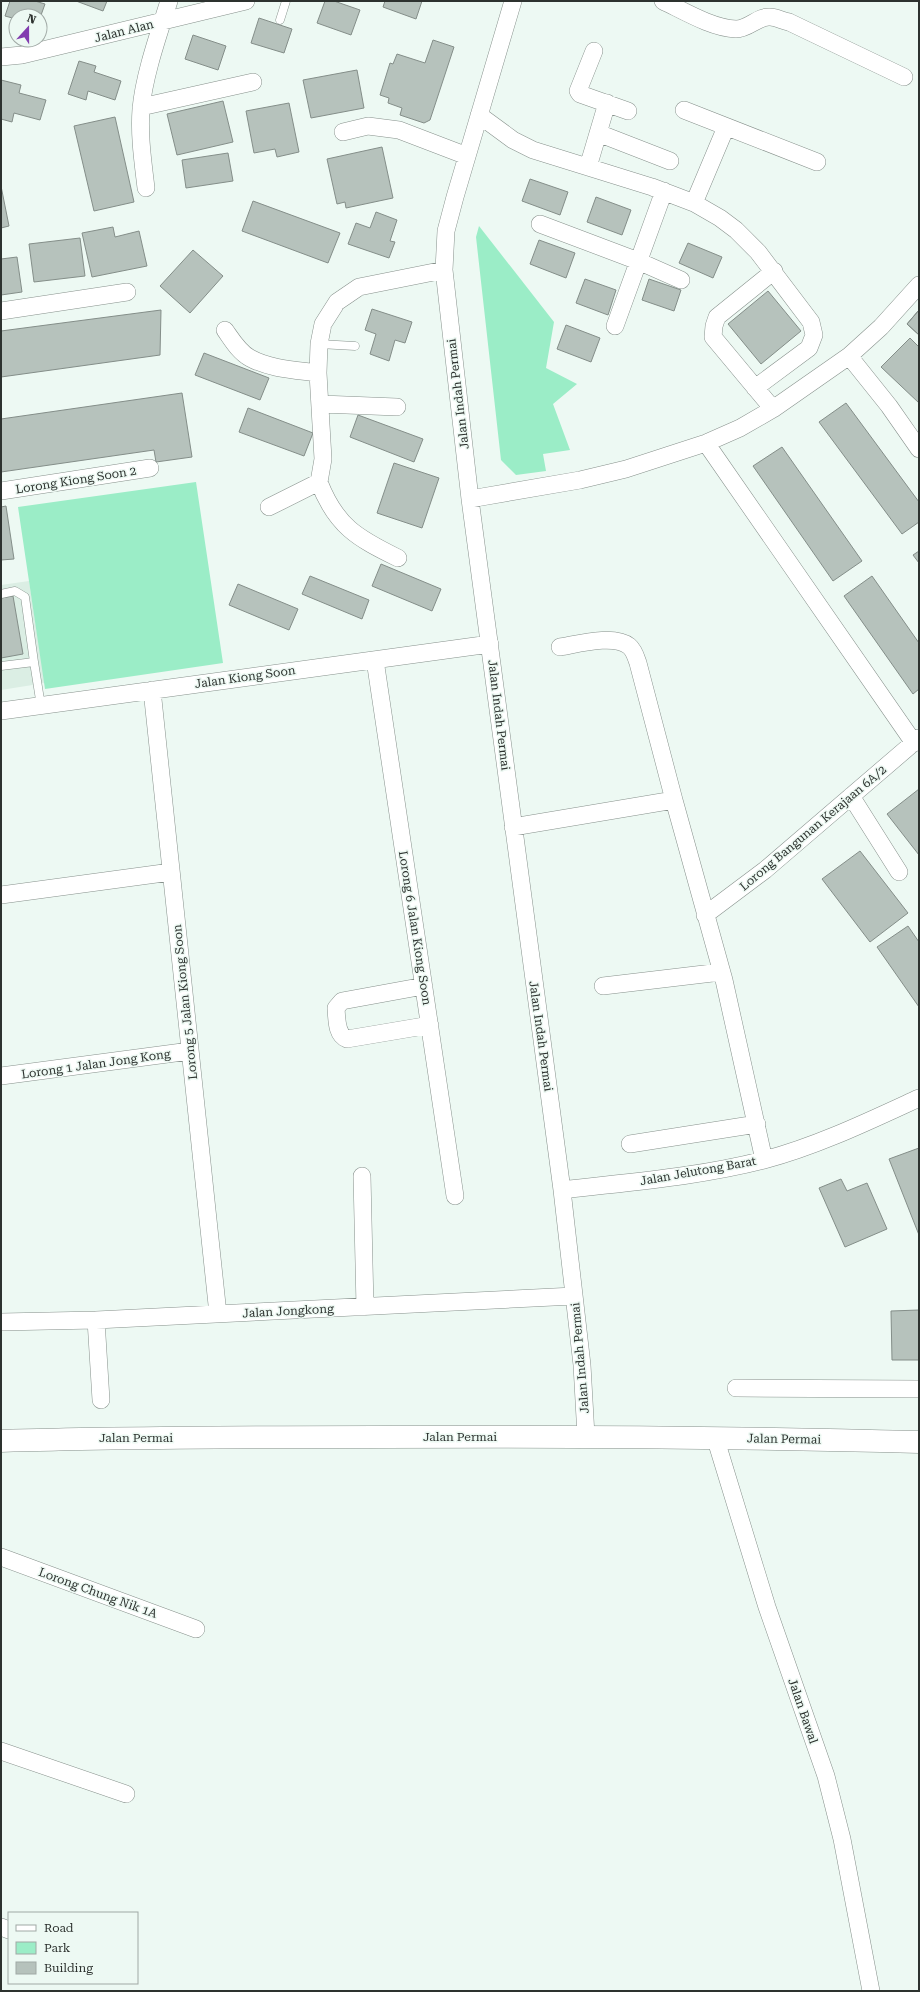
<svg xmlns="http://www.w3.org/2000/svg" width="920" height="1992" font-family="'Roboto Serif',serif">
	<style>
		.built { fill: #dbeee4 }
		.green { fill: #9bedc7 }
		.building { fill: #b6c2bc; stroke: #848e89 }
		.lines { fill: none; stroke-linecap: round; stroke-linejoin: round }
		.lane-casing { stroke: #87918c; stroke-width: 9 }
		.street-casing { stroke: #87918c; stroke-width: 18 }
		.secondary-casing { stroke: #87918c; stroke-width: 23 }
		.lane { stroke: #fff; stroke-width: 8 }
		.street { stroke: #fff; stroke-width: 17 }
		.secondary { stroke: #fff; stroke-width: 22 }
		.labels { text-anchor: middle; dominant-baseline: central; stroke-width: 3; stroke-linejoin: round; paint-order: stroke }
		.street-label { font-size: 12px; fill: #2d322f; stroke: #edf9f3 }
	</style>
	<rect width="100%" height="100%" fill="#edf9f3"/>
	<path class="built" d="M29,581L45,683L1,690V585Z"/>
	<path class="green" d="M479,226L554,322L546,368L577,384L553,404L570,450L543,454L546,471L516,475L501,460L476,237Z
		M196,482L223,663L45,689L18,507Z"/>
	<path class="building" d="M10,1H35L45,4L40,18V16H16V19L5,16Z
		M76,1H107L103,11Z
		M325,1H334L360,10L351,35L317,23Z
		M385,1H422L416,19L383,7Z
		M259,18L292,29L284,53L251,43Z
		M193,35L226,46L218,70L185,59Z
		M433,40L454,47L430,120L424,123L400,115L402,108L388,103L389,98L380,95L390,63L393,64L397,54L425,63Z
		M79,61L96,66L94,72L121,81L115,100L88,91L86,100L68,94Z
		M357,70L364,108L311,118L303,80Z
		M1,80L21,85L19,93L46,100L40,120L14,113L12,122L1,119Z
		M223,101L233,142L177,155L167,114Z
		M289,103L299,152L277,157L275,149L254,153L246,111Z
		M115,117L134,202L94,211L74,126Z
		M382,147L393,198L346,208L345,202L337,204L327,159Z
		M228,153L233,181L186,188L182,160Z
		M530,179L568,192L560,215L522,201Z
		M1,186L9,226L1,228Z
		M596,197L631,210L622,235L587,222Z
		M253,201L340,233L328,263L242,231Z
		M376,212L397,220L390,241L395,242L389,258L348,244L356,223L370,228Z
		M113,227L115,237L139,231L147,266L92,277L82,233Z
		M80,238L85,276L34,282L29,244Z
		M539,240L575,253L566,278L530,264Z
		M688,243L722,257L713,278L679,263Z
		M193,250L223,276L190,313L160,286Z
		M17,257L22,292L1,295V259Z
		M585,279L616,290L608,315L576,303Z
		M649,279L681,290L674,311L642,300Z
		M768,291L801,331L761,364L728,324Z
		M372,309L412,322L405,343L395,340L389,361L370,354L376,334L365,330Z
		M161,310L160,355L1,377V331Z
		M919,310V335L907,324Z
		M919,310V335L907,324Z
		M566,325L600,338L591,362L557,349Z
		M910,338L919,347V403L881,367Z
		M204,353L269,378L260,400L195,375Z
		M182,393L192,457L156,462L154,450L1,472V419Z
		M846,403L919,502V522L902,534L819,422Z
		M248,408L313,433L304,456L239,432Z
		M358,415L423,439L414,462L350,437Z
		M782,447L862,561L833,581L753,466Z
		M394,463L439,478L422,528L377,513Z
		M6,506L14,559L1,560V507Z
		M919,551V563L913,555Z
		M381,564L441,589L432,611L372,586Z
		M310,576L369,600L362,619L302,594Z
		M872,576L919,643V689L913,694L844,596Z
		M238,584L298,609L289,630L229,605Z
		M13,596L23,654L1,658V598Z
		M919,789V855L887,814Z
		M860,851L908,913L870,942L822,879Z
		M908,926L919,942V1007L877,947Z
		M919,1148V1235L889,1159Z
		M841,1179L847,1191L867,1183L887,1229L845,1247L819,1188Z
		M919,1310V1360H892L891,1311Z"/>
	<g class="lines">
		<defs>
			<path id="lane" d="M280,20L286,1
				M319,344L355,346
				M1,594L15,591L25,597L34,662L1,666
				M34,662L41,706"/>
			<path id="street" d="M513,1L455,197L446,231L444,270L470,499L562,1190L582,1365L586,1436
				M663,1C684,11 712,28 736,29C749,29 758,16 770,17C776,17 783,21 789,22L904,77
				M594,51L578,91L580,94L628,111
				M1,57L22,55L246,1
				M141,107L253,82
				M684,110L817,162
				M479,115L513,140L533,150L652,187L694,203L720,218L736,230L758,252L811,322L814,335L809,348L755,388
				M343,132L368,126L399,130L467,156
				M598,133L670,161
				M588,167L607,103
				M146,188C143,162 139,136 141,109C144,75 159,33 169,1
				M694,203L726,127
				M540,224L638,261L681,280
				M1,311L127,292
				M615,326L664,191
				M225,330C232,340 239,352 250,358C270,369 295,370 318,373
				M849,356L889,406L919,449
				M321,404L397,407
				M773,409L713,337L714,326L717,317L774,271
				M706,443L914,743
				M319,482C336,526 357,538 398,558
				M1,491L150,468
				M470,499L580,480L626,469L706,443L740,428L773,409L849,356L881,327L919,285
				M269,507L319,482L323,459L318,373L319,344L323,324L337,302L359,287L444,270
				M375,660L455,1196
				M152,690L218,1314
				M1,711L490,644
				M851,796L899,872
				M674,800L724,980L764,1160
				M513,827L674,800L638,663C636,657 634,650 629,646C614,634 578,644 560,647
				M1,895L171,872
				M705,915L765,870L919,738
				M424,986L342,1001L336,1008C337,1019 336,1035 347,1039L430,1025
				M603,986L721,972
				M1,1076L190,1051
				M630,1144L757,1124
				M362,1176L365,1307
				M562,1190C629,1182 698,1177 764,1160C817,1146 869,1121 919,1098
				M96,1320L101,1400
				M1,1322L96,1320L574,1296
				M736,1388L919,1389
				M715,1437L767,1607L826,1776L842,1839L871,1991
				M1,1557L196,1629
				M1,1751L126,1794
				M1,1927L9,1930"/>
			<path id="secondary" d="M1,1441C127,1437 253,1437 379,1437C559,1436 739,1437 919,1442"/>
		</defs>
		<use href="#lane" class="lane-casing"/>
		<use href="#street" class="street-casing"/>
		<use href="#secondary" class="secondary-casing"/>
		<use href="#lane" class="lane"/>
		<use href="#street" class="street"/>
		<use href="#secondary" class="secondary"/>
	</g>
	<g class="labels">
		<g class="street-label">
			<text transform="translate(124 31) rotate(-14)">Jalan Alan</text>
			<text transform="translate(458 394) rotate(-97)">Jalan Indah Permai</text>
			<text transform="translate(76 480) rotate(-9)">Lorong Kiong Soon 2</text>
			<text transform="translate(245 677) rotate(-8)">Jalan Kiong Soon</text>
			<text transform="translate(499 715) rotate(83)">Jalan Indah Permai</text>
			<text transform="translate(813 828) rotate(-40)">Lorong Bangunan Kerajaan 6A/2</text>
			<text transform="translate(415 928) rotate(81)">Lorong 6 Jalan Kiong Soon</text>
			<text transform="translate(185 1002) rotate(-96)">Lorong 5 Jalan Kiong Soon</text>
			<text transform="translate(541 1036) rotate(82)">Jalan Indah Permai</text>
			<text transform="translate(96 1064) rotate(-8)">Lorong 1 Jalan Jong Kong</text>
			<text transform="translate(698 1171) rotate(-10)">Jalan Jelutong Barat</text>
			<text transform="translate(288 1311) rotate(-3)">Jalan Jongkong</text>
			<text transform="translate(580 1358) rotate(-95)">Jalan Indah Permai</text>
			<text x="460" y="1437">Jalan Permai</text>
			<text x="136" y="1438">Jalan Permai</text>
			<text transform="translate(784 1439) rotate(1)">Jalan Permai</text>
			<text transform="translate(98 1593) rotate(20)">Lorong Chung Nik 1A</text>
			<text transform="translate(803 1711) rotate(71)">Jalan Bawal</text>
		</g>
	</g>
	<rect width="920" height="1992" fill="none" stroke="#2d322f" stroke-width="4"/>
	<rect x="8" y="1912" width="130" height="72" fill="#edf9f3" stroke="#a0a9a5"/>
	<rect x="16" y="1925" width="20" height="6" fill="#ffffff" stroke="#a0a9a5"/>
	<text x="44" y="1932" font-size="12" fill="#2d322f">Road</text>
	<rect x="16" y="1942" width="20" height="12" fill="#9bedc7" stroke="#a0a9a5"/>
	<text x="44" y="1952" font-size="12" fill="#2d322f">Park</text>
	<rect x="16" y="1962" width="20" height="12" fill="#b6c2bc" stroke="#a0a9a5"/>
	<text x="44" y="1972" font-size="12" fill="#2d322f">Building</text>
	<g transform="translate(28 28) rotate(21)"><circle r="19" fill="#edf9f3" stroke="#a0a9a5"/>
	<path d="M0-3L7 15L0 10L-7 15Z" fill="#823caf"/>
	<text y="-6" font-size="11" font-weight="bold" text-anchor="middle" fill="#2d322f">N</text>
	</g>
</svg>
